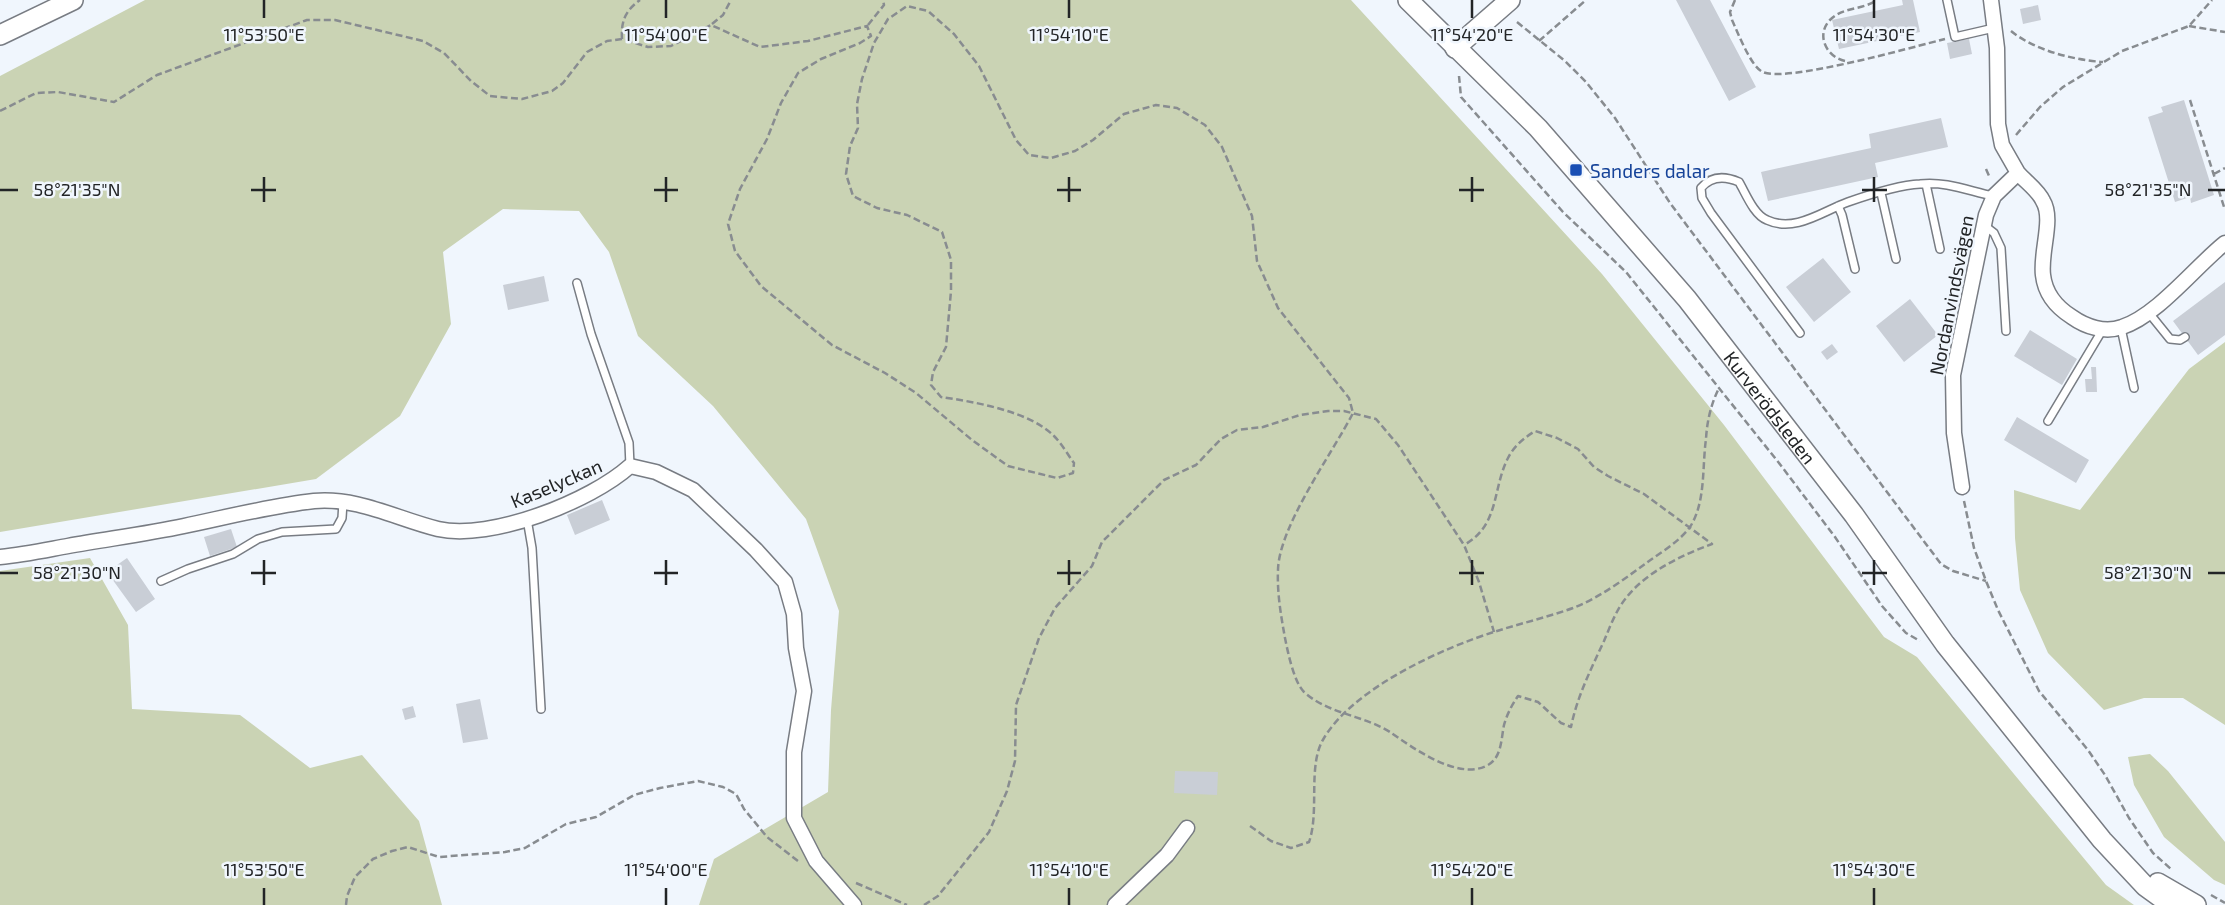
<svg xmlns="http://www.w3.org/2000/svg" width="2225" height="905" font-family="'Exo 2',sans-serif">
	<style>
		.green { fill: #cad3b4 }
		.building { fill: #c9ced6 }
		.lines { fill: none; stroke-linecap: round; stroke-linejoin: round }
		.lane-casing { stroke: #787c83; stroke-width: 10 }
		.street-casing { stroke: #787c83; stroke-width: 17 }
		.secondary-casing { stroke: #787c83; stroke-width: 22 }
		.path { stroke: #888c90; stroke-width: 2.5; stroke-dasharray: 7 3.5; stroke-linecap: butt }
		.lane { stroke: #fff; stroke-width: 7 }
		.street { stroke: #fff; stroke-width: 14 }
		.secondary { stroke: #fff; stroke-width: 19 }
		.ticks { fill: none; stroke: #222426; stroke-width: 2.5 }
		.transit-dot { fill: #1a4fb4; stroke: #f0f6fd; stroke-width: 2.5 }
		.labels { text-anchor: middle; dominant-baseline: central; stroke-width: 5; stroke-linejoin: round; paint-order: stroke }
		.transit-label { font-size: 19px; fill: #164399; stroke: #f0f6fd; text-anchor: start }
		.street-label { font-size: 19px; fill: #222426; stroke: #f0f6fd }
		.ticks-label { font-size: 18px; text-anchor: middle; fill: #222426; stroke: #f0f6fd; stroke-width: 5; stroke-linejoin: round; paint-order: stroke }
	</style>
	<rect width="100%" height="100%" fill="#f0f6fd"/>
	<path class="green" d="M145,0H1351L1602,274L1724,425L1884,637L1917,657L2106,885L2134,905H699L714,859L828,792L831,710L839,611L806,519L713,406L638,336L609,252L579,211L503,209L443,252L451,324L400,416L316,479L0,532V76Z
		M2225,342V725L2183,698H2144L2104,710L2048,653L2020,590L2015,538L2014,490L2080,510L2189,369Z
		M90,558L128,625L132,709L240,715L310,768L362,755L419,821L442,905H0V571Z
		M2150,754L2168,771L2225,842V885L2214,880L2164,837L2134,785L2128,757Z"/>
	<path class="building" d="M1676,0H1710L1756,87L1729,101Z
		M1902,0H1913L1920,32L1839,49L1832,20L1903,5Z
		M2038,5L2041,20L2023,24L2020,9Z
		M1969,39L1972,54L1950,59L1947,43Z
		M2184,100L2214,195L2191,203L2190,197L2175,202L2148,117L2163,112L2161,107Z
		M1941,118L1948,147L1875,163L1878,177L1768,201L1761,172L1871,148L1869,134Z
		M1823,258L1851,292L1814,322L1786,287Z
		M544,276L549,301L508,310L503,285Z
		M2225,282V335L2198,355L2173,321Z
		M1910,299L1938,335L1904,362L1876,326Z
		M2030,330L2077,359L2062,385L2014,356Z
		M1832,344L1838,352L1827,360L1821,352Z
		M2091,367H2096L2097,392H2086L2085,379H2092Z
		M2017,417L2089,460L2076,483L2004,440Z
		M602,500L610,520L575,535L567,515Z
		M231,529L237,547L210,556L204,537Z
		M127,558L155,599L136,612L107,572Z
		M480,699L488,739L463,743L456,704Z
		M413,706L416,717L405,720L402,709Z
		M1175,771L1218,772L1217,795L1174,793Z"/>
	<g class="lines">
		<defs>
			<path id="lane" d="M1947,0L1955,37L1994,28
				M1926,184L1940,249
				M1881,193L1896,259
				M1838,206L1842,215L1855,269
				M1985,226L1994,233L2001,248L2006,331
				M577,283L591,334L629,443L630,466
				M2149,313L2170,339L2180,340L2185,337
				M2121,328L2134,388
				M1800,333L1711,213L1702,198L1701,188C1711,176 1725,176 1739,182C1746,194 1754,215 1767,220C1795,233 1823,211 1848,202C1868,195 1899,185 1920,184C1946,181 1969,191 1993,196
				M2048,421L2103,329
				M527,519L532,548L541,709
				M161,581L188,569L233,554L258,539L282,532L336,529L342,518L343,502"/>
			<path id="street" d="M2018,173C2026,182 2038,190 2043,201C2054,219 2040,252 2043,275C2045,293 2056,307 2072,317C2086,327 2105,333 2122,327C2157,316 2196,266 2225,243
				M1962,487L1954,433L1953,375L1986,215L1994,196L2018,173L2002,145L1998,124L1997,48L1991,0
				M0,557C23,555 46,550 68,546C107,539 146,534 184,526C227,517 270,506 314,501C358,497 397,519 438,529C491,541 591,501 630,466L656,472L693,490L756,550L785,582L794,614L796,648L804,691L794,752V818L816,861L854,905
				M1115,905L1167,855L1187,828"/>
			<g id="secondary">
				<path id="s1" d="M1408,0L1538,128L1687,299L1854,515L1945,644L2102,840L2145,886L2171,905"/>
				<path d="M0,35L73,0"/>
				<path d="M1455,48L1510,0"/>
				<path d="M2158,883L2196,905"/>
			</g>
		</defs>
		<use href="#lane" class="lane-casing"/>
		<use href="#street" class="street-casing"/>
		<use href="#secondary" class="secondary-casing"/>
		<path class="path" d="M1735,0L1730,12L1732,20C1738,33 1750,64 1761,71C1780,85 1916,46 1945,39
			M1517,22L1565,61L1586,82L1615,118L1670,203L1941,564L1953,571L1986,581
			M712,24L723,15L731,0
			M868,25L884,5L883,0
			M2189,26L2225,32
			M2011,31C2034,50 2073,60 2103,62
			M622,39C621,21 625,11 640,0
			M1539,41L1586,0
			M1845,61C1826,57 1815,34 1831,19C1843,7 1863,10 1877,0
			M1459,76L1461,97L1563,212L1626,272L1779,463L1835,537L1882,606L1906,633L1920,641
			M2190,100L2225,210
			M0,111L36,93L58,92L114,102L157,75L307,20H335L423,41L444,53L471,81L490,96L522,99L552,91L563,83L587,52L607,41L622,39L648,47L671,46L711,25L760,47L808,41L867,26L871,36L860,43L821,59L798,73L781,103L767,139L740,189L728,224L735,251L761,286L832,345L885,373L916,393L972,440L1008,466L1057,478L1073,473L1074,463C1068,455 1062,444 1054,436C1029,411 975,402 941,397L931,385L933,372L946,347L951,291V260L942,232L907,215L877,208L853,196L846,174L850,146L858,128L857,104L862,79L874,43L888,19L907,6L928,11L954,34L979,66L1016,140L1029,155L1051,158L1075,151L1093,140L1124,114L1156,105L1177,108L1205,125L1222,147L1252,216L1257,261L1278,308L1349,398L1353,413C1332,454 1279,526 1278,570C1277,593 1281,616 1285,638C1288,653 1294,682 1304,692C1328,714 1363,715 1390,732C1413,748 1457,780 1486,766C1502,759 1501,739 1504,725C1507,714 1512,705 1518,696L1538,702L1561,723L1571,727C1577,697 1591,669 1604,641C1610,627 1616,610 1626,598C1646,572 1682,555 1712,544L1644,494L1608,476L1594,467L1578,449L1557,438L1535,431C1524,438 1514,446 1508,458C1492,489 1500,525 1464,545
			M2016,135L2040,107L2063,87L2122,51L2189,26L2212,0
			M1986,169L1990,178
			M2214,174L2225,168
			M1964,501L1974,548L1986,581L1998,610L2039,691L2088,750L2105,775L2129,818L2153,853L2171,869
			M1250,826L1271,841L1291,848L1309,842C1320,811 1307,765 1324,738C1354,688 1442,648 1497,631C1522,623 1548,617 1573,608C1599,598 1623,580 1645,564C1660,553 1679,542 1690,527C1706,502 1702,467 1706,439C1707,421 1711,404 1719,388
			M856,883L907,905
			M2211,895L2225,903
			M346,905L347,896L355,877L373,859L392,851L408,847L439,857L505,852L525,848L566,824L596,817L634,795L660,788L698,781L723,787L736,794L744,809L767,837L798,861
			M924,905L938,896L989,832L1007,791L1015,761L1016,705L1039,638L1055,608L1092,566L1102,542L1164,480L1196,465L1221,439L1237,430L1263,427L1300,415L1328,411H1344L1376,419L1398,445L1464,545L1479,582L1494,632"/>
		<use href="#lane" class="lane"/>
		<use href="#street" class="street"/>
		<use href="#secondary" class="secondary"/>
	</g>
	<path class="ticks" d="M264,0V18M666,0V18M1069,0V18M1472,0V18M1874,0V18M264,177V202M666,177V202M1069,177V202M1472,177V202M1874,177V202M0,190H18M251,190H276M654,190H678M1057,190H1081M1459,190H1484M1862,190H1887M2208,190H2225M264,560V585M666,560V585M1069,560V585M1472,560V585M1874,560V585M0,573H18M251,573H276M654,573H678M1057,573H1081M1459,573H1484M1862,573H1887M2208,573H2225M264,888V905M666,888V905M1069,888V905M1472,888V905M1874,888V905"/>
	<rect class="transit-dot" x="1569" y="163" width="14" height="14" rx="3.5"/>
	<g class="labels">
		<g class="transit-label">
			<text x="1590" y="170">Sanders dalar</text>
		</g>
		<g class="street-label">
			<text transform="translate(1951 295) rotate(-79)">Nordanvindsvägen</text>
			<text stroke="none"><textPath href="#s1" startOffset="546">Kurverödsleden</textPath></text>
			<text transform="translate(556 483) rotate(-23)">Kaselyckan</text>
		</g>
	</g>
	<g class="ticks-label">
		<text x="264" y="41">11°53'50"E</text>
		<text x="666" y="41">11°54'00"E</text>
		<text x="1069" y="41">11°54'10"E</text>
		<text x="1472" y="41">11°54'20"E</text>
		<text x="1874" y="41">11°54'30"E</text>
		<text x="77" y="196">58°21'35"N</text>
		<text x="2148" y="196">58°21'35"N</text>
		<text x="77" y="579">58°21'30"N</text>
		<text x="2148" y="579">58°21'30"N</text>
		<text x="264" y="876">11°53'50"E</text>
		<text x="666" y="876">11°54'00"E</text>
		<text x="1069" y="876">11°54'10"E</text>
		<text x="1472" y="876">11°54'20"E</text>
		<text x="1874" y="876">11°54'30"E</text>
	</g>
</svg>
